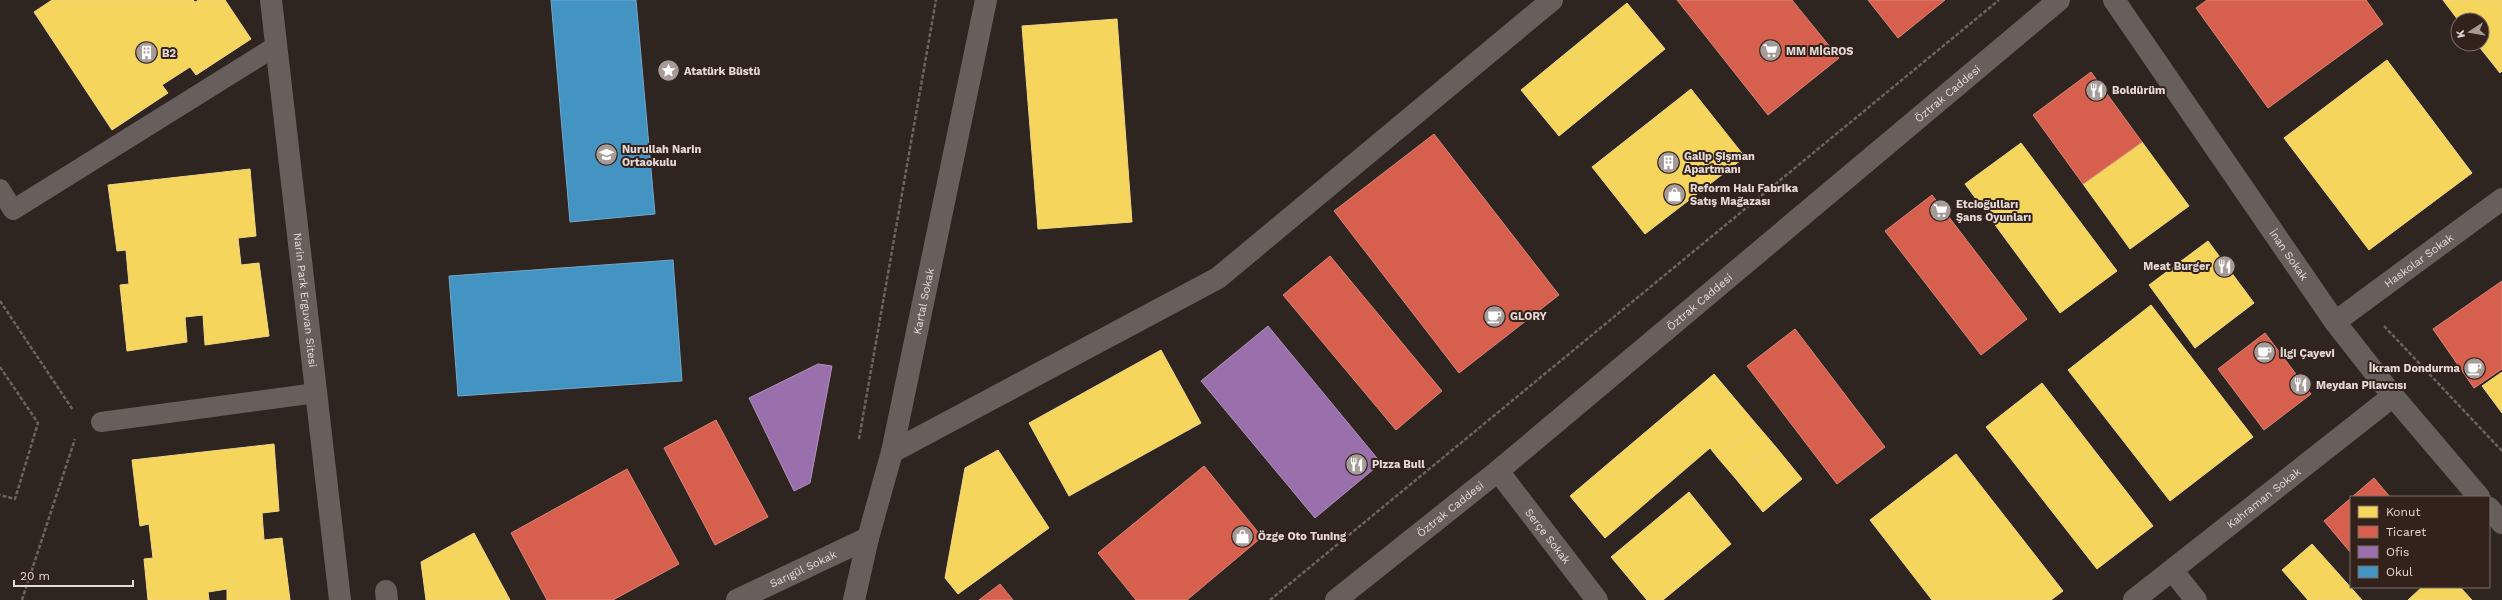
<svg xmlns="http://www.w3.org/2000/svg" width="2502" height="600" font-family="'Work Sans',sans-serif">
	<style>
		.homes { fill: #f6d55c; stroke: #f1d681 }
		.shops { fill: #d6604d; stroke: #db8576 }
		.offices { fill: #9970ab; stroke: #b090b8 }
		.schools { fill: #4393c3; stroke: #74a8c9 }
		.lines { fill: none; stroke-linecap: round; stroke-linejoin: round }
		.path { stroke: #6a6360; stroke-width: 2.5; stroke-dasharray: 4 2; stroke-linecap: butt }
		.service { stroke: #665f5c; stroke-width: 20 }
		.minor { stroke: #665f5c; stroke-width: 22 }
		.tertiary { stroke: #665f5c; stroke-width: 22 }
		.primary { stroke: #695e5b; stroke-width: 22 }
		.labels { text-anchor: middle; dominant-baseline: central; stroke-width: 4; stroke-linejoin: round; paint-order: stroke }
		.poi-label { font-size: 11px; font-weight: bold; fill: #e6dad6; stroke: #33221c; text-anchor: start }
		.street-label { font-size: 11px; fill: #e6dad6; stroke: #33221c }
	</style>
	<rect width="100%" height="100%" fill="#2e2521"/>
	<path class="homes" d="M52,0H193L195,2L199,0H225L251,39L196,75L190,67L162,85L168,93L112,130L34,12Z
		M2443,0H2502V71L2500,73L2477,44H2482V20H2458Z
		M1627,3L1665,49L1559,136L1521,90Z
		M1117,19L1132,222L1038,229L1022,26Z
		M2387,60L2472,173L2369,250L2284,138Z
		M1691,89L1745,157L1645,234L1592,167Z
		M2142,142L2189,206L2130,249L2083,184Z
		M2021,143L2117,271L2060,313L1965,184Z
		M250,169L256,236L238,238L241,265L259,263L269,336L205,345L203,315L185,317L187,342L127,351L120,285L129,284L126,250L117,251L108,185Z
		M2208,241L2254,303L2195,348L2149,285Z
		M2151,305L2253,437L2170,501L2068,370Z
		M1161,350L1201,423L1069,496L1029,423Z
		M2502,372V413L2482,386Z
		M1714,374L1757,425L1718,458L1710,448L1605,538L1570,496Z
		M2042,383L2153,526L2097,569L1986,427Z
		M1757,425L1775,446L1736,479L1718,458Z
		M274,444L279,511L262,513L264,540L282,538L290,600H227V589L208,592L209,600H148L144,559L153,558L149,524L140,526L132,460Z
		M1775,446L1802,479L1763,512L1736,479Z
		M998,450L1049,528L958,594L945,578L965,468Z
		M1956,454L2063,591L2051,600H1932L1870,520Z
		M1689,492L1731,544L1663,600H1647L1611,557Z
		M474,533L510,600H426L421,562Z
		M2312,544L2362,600H2308L2282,570Z
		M2422,587H2460L2472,600H2408Z"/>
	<path class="shops" d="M1677,0H1792L1839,58L1768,115Z
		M1868,0H1945L1898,38Z
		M2207,0H2366L2383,24L2268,108L2196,8Z
		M2091,72L2142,142L2083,184L2033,115Z
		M1434,134L1559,295L1459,373L1334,211Z
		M1932,195L2027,319L1981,355L1885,231Z
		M1330,256L1442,391L1396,430L1283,295Z
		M2502,281V369L2474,388L2433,329Z
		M1795,329L1885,447L1837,484L1747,366Z
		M2265,333L2311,394L2264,430L2218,369Z
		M716,420L768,517L715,545L664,448Z
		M1204,466L1262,537L1187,600H1136L1098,553Z
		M627,469L679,564L613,600H547L511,533Z
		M2374,478L2390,497H2352Z
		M2351,498V553L2324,521Z
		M1000,584L1013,600H979Z"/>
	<path class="offices" d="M1268,326L1381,463L1315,518L1201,381Z
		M818,364L832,366L810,483L794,491L749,398Z"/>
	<path class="schools" d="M551,0H636L655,214L570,222Z
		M673,260L682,381L458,396L449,276Z"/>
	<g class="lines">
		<path class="path" d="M0,301L73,410
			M2384,326L2502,451
			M0,367L38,423L15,499L0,495
			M859,439L936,0
			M22,600L75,439
			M1270,600L1999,0"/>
		<path class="service" d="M0,189L13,210L276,46
			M101,422L316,393"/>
		<g class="minor">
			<path id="s1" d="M271,0L340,600"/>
			<path id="s2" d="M2114,0L2335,322L2393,396L2479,497"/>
			<path id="s3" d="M2335,322L2502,199"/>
			<path d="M892,452L1218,278L1552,0"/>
			<path id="s4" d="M1498,471L1597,600"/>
			<path d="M2489,508L2502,523"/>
			<path d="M2172,570L2196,600"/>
			<path d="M386,591L387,600"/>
			<path id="s5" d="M737,600L868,538"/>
			<path id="s6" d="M2134,600L2393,396"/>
		</g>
		<path class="tertiary" id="s7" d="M854,600L868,538L892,452L986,0"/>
		<path class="primary" id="s8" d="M1336,600L1498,471L2059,0"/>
	</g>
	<defs>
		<symbol id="supermarket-disc" viewBox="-11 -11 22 22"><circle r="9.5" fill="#a69b97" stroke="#33221c"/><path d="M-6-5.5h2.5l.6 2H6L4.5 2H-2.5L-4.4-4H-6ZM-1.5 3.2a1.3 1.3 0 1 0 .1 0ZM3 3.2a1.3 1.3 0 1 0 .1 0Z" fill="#fff"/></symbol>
		<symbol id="building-disc" viewBox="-11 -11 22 22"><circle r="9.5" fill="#a69b97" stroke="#33221c"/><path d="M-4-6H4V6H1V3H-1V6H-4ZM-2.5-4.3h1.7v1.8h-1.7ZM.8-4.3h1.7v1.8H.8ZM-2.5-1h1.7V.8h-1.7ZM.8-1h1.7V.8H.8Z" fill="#fff"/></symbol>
		<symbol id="sight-disc" viewBox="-11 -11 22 22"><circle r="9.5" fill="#a69b97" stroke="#33221c"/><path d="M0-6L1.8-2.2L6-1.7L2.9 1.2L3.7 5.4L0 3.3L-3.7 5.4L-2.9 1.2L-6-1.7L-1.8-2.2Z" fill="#fff"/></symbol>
		<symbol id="restaurant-disc" viewBox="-11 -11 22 22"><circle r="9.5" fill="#a69b97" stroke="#33221c"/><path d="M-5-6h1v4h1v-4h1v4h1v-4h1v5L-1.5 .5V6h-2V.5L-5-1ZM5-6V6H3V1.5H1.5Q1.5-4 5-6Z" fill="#fff"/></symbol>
		<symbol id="school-disc" viewBox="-11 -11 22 22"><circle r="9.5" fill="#a69b97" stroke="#33221c"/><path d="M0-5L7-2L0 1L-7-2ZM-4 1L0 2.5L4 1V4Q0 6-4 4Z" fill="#fff"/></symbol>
		<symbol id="shop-disc" viewBox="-11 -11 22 22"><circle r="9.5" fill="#a69b97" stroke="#33221c"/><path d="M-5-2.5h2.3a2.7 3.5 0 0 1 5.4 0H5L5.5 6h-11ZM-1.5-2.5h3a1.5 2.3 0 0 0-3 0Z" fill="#fff"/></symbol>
		<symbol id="cafe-disc" viewBox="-11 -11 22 22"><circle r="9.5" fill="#a69b97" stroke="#33221c"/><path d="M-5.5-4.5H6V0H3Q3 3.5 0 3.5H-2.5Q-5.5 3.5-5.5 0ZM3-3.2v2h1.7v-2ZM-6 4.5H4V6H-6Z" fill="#fff"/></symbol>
	</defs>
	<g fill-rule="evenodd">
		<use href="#supermarket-disc" x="1758" y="38" width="25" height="25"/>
		<use href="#building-disc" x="134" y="40" width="25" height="25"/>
		<use href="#sight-disc" x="656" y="58" width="25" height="25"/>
		<use href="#restaurant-disc" x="2084" y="78" width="25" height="25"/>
		<use href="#school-disc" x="594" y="142" width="25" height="25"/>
		<use href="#building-disc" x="1656" y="150" width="25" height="25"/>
		<use href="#shop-disc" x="1662" y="182" width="25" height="25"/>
		<use href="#supermarket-disc" x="1928" y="198" width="25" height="25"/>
		<use href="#restaurant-disc" x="2212" y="254" width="25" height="25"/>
		<use href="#cafe-disc" x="1482" y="304" width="25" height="25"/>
		<use href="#cafe-disc" x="2252" y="340" width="25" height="25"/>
		<use href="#cafe-disc" x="2462" y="356" width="25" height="25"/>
		<use href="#restaurant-disc" x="2288" y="372" width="25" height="25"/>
		<use href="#restaurant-disc" x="1344" y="452" width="25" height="25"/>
		<use href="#shop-disc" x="1230" y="524" width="25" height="25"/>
	</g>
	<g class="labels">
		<g class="poi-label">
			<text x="1786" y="51">MM MİGROS</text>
			<text x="162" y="53">B2</text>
			<text x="684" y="71">Atatürk Büstü</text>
			<text x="2112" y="90">Boldürüm</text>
			<text x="622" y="149">Nurullah Narin<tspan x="622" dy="13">Ortaokulu</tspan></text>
			<text x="1684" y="156">Galip Şişman<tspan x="1684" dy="13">Apartmanı</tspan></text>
			<text x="1690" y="188">Reform Halı Fabrika<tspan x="1690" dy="13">Satış Mağazası</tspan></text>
			<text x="1956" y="204">Etcioğulları<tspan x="1956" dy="13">Şans Oyunları</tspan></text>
			<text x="2210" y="266" text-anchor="end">Meat Burger</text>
			<text x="1510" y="316">GLORY</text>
			<text x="2280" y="353">İlgi Çayevi</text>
			<text x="2460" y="368" text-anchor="end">İkram Dondurma</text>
			<text x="2316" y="385">Meydan Pilavcısı</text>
			<text x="1372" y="464">Pizza Bull</text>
			<text x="1258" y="536">Özge Oto Tuning</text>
		</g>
		<g class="street-label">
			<text stroke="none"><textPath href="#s8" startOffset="794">Öztrak Caddesi</textPath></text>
			<text stroke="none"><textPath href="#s2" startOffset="309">İnan Sokak</textPath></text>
			<text stroke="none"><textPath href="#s3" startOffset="104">Haskolar Sokak</textPath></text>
			<text stroke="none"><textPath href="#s1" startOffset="302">Narin Park Erguvan Sitesi</textPath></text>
			<text stroke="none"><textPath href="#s7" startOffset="307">Kartal Sokak</textPath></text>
			<text stroke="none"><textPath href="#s8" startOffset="470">Öztrak Caddesi</textPath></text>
			<text stroke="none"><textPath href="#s6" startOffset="165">Kahraman Sokak</textPath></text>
			<text stroke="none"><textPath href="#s8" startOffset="146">Öztrak Caddesi</textPath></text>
			<text stroke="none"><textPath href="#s4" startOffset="82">Serçe Sokak</textPath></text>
			<text stroke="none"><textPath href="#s5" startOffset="73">Sarıgül Sokak</textPath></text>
		</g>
	</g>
	<rect x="2350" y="496" width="140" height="92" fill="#33221c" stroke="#7b6c66"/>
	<rect x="2358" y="506" width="20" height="12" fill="#f6d55c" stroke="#7b6c66"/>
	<text x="2386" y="516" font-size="12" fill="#e6dad6">Konut</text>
	<rect x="2358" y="526" width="20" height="12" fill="#d6604d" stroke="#7b6c66"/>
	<text x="2386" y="536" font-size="12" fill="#e6dad6">Ticaret</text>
	<rect x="2358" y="546" width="20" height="12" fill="#9970ab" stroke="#7b6c66"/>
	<text x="2386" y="556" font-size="12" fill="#e6dad6">Ofis</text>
	<rect x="2358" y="566" width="20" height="12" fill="#4393c3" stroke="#7b6c66"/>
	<text x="2386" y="576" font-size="12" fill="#e6dad6">Okul</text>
	<g transform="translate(2470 32) rotate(258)"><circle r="19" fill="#33221c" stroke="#7b6c66"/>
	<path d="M0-3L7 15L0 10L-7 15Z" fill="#a69b97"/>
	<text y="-6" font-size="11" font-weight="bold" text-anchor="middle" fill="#e6dad6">K</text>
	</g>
	<path d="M14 580v6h119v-6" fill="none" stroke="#e6dad6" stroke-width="2"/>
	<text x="20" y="580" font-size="12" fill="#e6dad6" stroke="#33221c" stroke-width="3" paint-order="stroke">20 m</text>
</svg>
